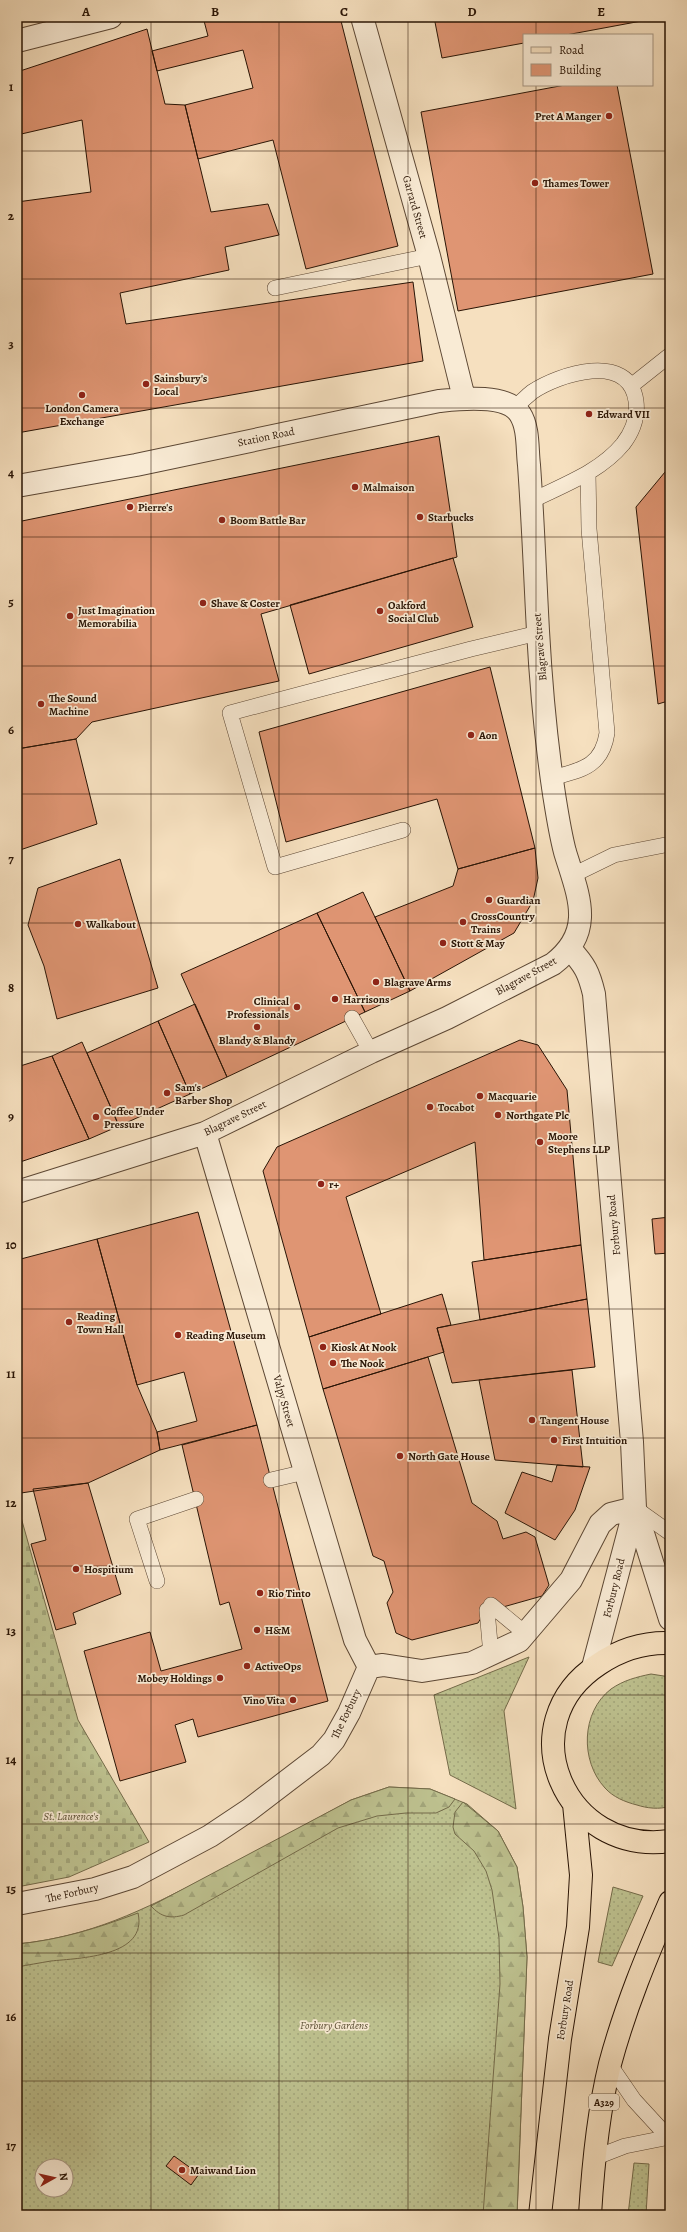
<svg xmlns="http://www.w3.org/2000/svg" width="687" height="2232" font-family="Alegreya,serif">
	<style>
		.grass { fill: url(#grass-dots); stroke: #746b4a; fill-rule: evenodd }
		.forest { fill: url(#forest-firs); stroke: #746b4a }
		.cemetery { fill: url(#cemetery-stones); stroke: #746b4a }
		.building { fill: #df9573; stroke: #291405 }
		.lines { fill: none; stroke-linecap: round; stroke-linejoin: round }
		.lane-casing { stroke: #5c4734; stroke-width: 16 }
		.street-casing { stroke: #5c4734; stroke-width: 24 }
		.primary-casing { stroke: #291405; stroke-width: 24 }
		.lane { stroke: #f9ebd5; stroke-width: 15 }
		.street { stroke: #f9ebd5; stroke-width: 22 }
		.primary { stroke: #f6e0bf; stroke-width: 22 }
		.grid { fill: none; stroke: #291405; stroke-width: 1; stroke-opacity: 0.55 }
		.poi-dot { fill: #8f2418; stroke: #f9ebd5; stroke-width: 1.5 }
		.labels { text-anchor: middle; dominant-baseline: central; stroke-width: 3.5; stroke-linejoin: round; paint-order: stroke }
		.shield { fill: #f9ebd5; stroke: #675443; stroke-width: 1 }
		.shield-label { font-size: 10px; font-weight: bold; fill: #291405 }
		.poi-label { font-size: 11px; font-weight: bold; fill: #291405; stroke: #f9ebd5; text-anchor: start }
		.street-label { font-size: 11px; fill: #291405; stroke: #f9ebd5 }
		.park-label { font-size: 11px; font-style: italic; fill: #5d5136; stroke: #f9ebd5 }
		.neatline { fill: none; stroke: #291405; stroke-width: 1.5 }
		.grid-label { font-size: 13px; text-anchor: middle; font-weight: bold; fill: #291405 }
	</style>
	<defs>
		<pattern id="grass-dots" width="8" height="8" patternUnits="userSpaceOnUse"><rect width="8" height="8" fill="#bec290"/><path d="M2 2h.1M6 6h.1" fill="none" stroke="#a3a67b" stroke-width="1.8" stroke-linecap="round"/></pattern>
		<pattern id="forest-firs" width="22" height="20" patternUnits="userSpaceOnUse"><rect width="22" height="20" fill="#bec290"/><path d="M5 1l3.5 6h-7zM16 11l3.5 6h-7z" fill="#a3a67b"/></pattern>
		<pattern id="cemetery-stones" width="16" height="16" patternUnits="userSpaceOnUse"><rect width="16" height="16" fill="#bec290"/><path d="M2 7V4a2 2 0 0 1 4 0v3zM10 15v-3a2 2 0 0 1 4 0v3z" fill="#a3a67b"/></pattern>
	</defs>
	<rect width="100%" height="100%" fill="#f6e0bf"/>
	<filter id="stains"><feTurbulence type="fractalNoise" baseFrequency=".005" numOctaves="4"/><feColorMatrix values="0 0 0 0 .2 0 0 0 0 .09 0 0 0 0 .02 0 0 0 .5 -.17"/></filter>
	<radialGradient id="worn" r=".72"><stop offset=".6" stop-color="#630" stop-opacity="0"/><stop offset="1" stop-color="#630" stop-opacity=".3"/></radialGradient>
	<path class="grass" d="M529,1657L504,1711L516,1809L450,1775L434,1695Z
		M651,1674L670,1677V1806C660,1810 646,1808 637,1805C625,1802 613,1797 605,1788C580,1761 581,1712 611,1689C624,1680 637,1677 651,1674Z
		M389,1787L430,1789L467,1804L498,1831L517,1867L523,1907L527,1957L517,2215H17V1944C90,1937 143,1910 207,1877C255,1852 303,1826 351,1800ZM42,2166H66V2190H42Z
		M613,1887L643,1896L612,1966L598,1962Z
		M634,2163L649,2164L646,2215H628Z"/>
	<path class="forest" d="M389,1787L430,1789L455,1799L449,1807L436,1813H406L377,1816L338,1828L184,1915C170,1919 161,1917 151,1906L351,1800Z
		M463,1802L498,1831L517,1867L523,1907L527,1957L517,2215H483L500,1984L499,1938L492,1890L486,1871L474,1851L455,1834L453,1827L455,1812Z
		M138,1913C148,1957 79,1958 51,1961C39,1963 28,1965 17,1967V1944C60,1940 98,1928 138,1913Z"/>
	<path class="cemetery" d="M17,1503L78,1720L149,1842L69,1877L17,1887Z"/>
	<path class="building" d="M203,17H340L398,246L306,269L273,140L198,159L185,105L253,88L243,50L157,71L152,51L208,36Z
		M434,17H663L566,35H524V43L442,58Z
		M147,29L165,104L185,105L211,212L268,204L279,235L225,247L229,270L120,293L126,324L413,282L423,361L17,433V202L91,192L82,120L17,135V72Z
		M565,85H617L653,274L458,311L421,112Z
		M439,436L457,557L261,614L279,681L92,722L76,739L17,749V522Z
		M670,466V713L668,701L658,704L636,507Z
		M453,558L473,627L309,674L290,605Z
		M490,667L535,848L458,869L437,799L286,842L259,732Z
		M76,739L97,824L17,851V749Z
		M535,848L538,878L533,901L514,933L410,991L375,917L453,886L458,869Z
		M120,859L158,988L57,1019L44,966L28,925L38,888Z
		M363,892L410,991L365,1012L317,913Z
		M317,913L365,1012L227,1077L181,974Z
		M195,1004L227,1077L190,1094L158,1021Z
		M158,1021L190,1094L119,1126L87,1053Z
		M520,1040L538,1045L567,1090L581,1245L484,1260L475,1142L346,1197L381,1314L309,1337L263,1171L277,1147Z
		M82,1042L119,1126L89,1139L52,1056Z
		M52,1056L89,1139L17,1163V1067Z
		M198,1212L257,1425L160,1450L157,1432L197,1421L184,1372L137,1385L97,1239Z
		M670,1217V1253L655,1254L652,1219Z
		M97,1239L137,1385L157,1432L160,1450L88,1483L21,1493L17,1481V1260Z
		M581,1245L587,1299L480,1320L472,1262Z
		M442,1294L451,1325L437,1328L444,1352L323,1389L309,1337Z
		M587,1299L595,1367L452,1383L437,1328Z
		M428,1357L472,1503L497,1521L503,1539L526,1532L535,1537L549,1585L542,1596L496,1609L489,1605L478,1623L412,1640L396,1633L387,1603L393,1592L384,1561L373,1556L323,1389Z
		M572,1370L583,1467L495,1460L479,1380Z
		M257,1425L328,1701L198,1737L193,1719L175,1725L186,1762L120,1781L84,1651L150,1632L161,1671L242,1649L229,1602L220,1605L182,1445Z
		M557,1465L590,1467L575,1510L555,1540L505,1513L522,1472L552,1482Z
		M88,1483L121,1594L73,1613L76,1624L56,1630L31,1544L46,1540L33,1489Z
		M174,2156L199,2174L191,2185L166,2166Z"/>
	<g class="lines">
		<defs>
			<path id="lane" d="M275,288L429,256
				M631,386L670,355
				M514,408C520,403 526,397 532,392C559,374 629,351 636,401C638,417 633,431 623,444C600,472 563,485 531,501
				M552,778C581,770 602,767 607,733L589,529L588,473
				M403,830L275,867L230,713L471,649L538,633
				M573,875L614,855L670,844
				M352,1018L371,1052
				M271,1480L305,1472
				M635,1508L670,1533
				M157,1581L137,1519L196,1499
				M491,1605L526,1634
				M487,1610L491,1655
				M610,2065L634,2100L668,2137
				M594,2158L625,2146L670,2137"/>
			<path id="street" d="M362,17L429,256L464,398
				M17,41L111,17
				M17,486L136,465L439,401C459,399 507,393 520,414C529,428 527,449 529,465C533,520 535,576 538,631C541,685 546,741 554,794C557,813 560,833 565,852C578,895 596,931 553,964L447,1018L371,1052L205,1133L17,1192
				M570,949C585,965 589,973 594,994L632,1442L635,1508L670,1619
				M205,1133L355,1640L369,1667
				M369,1667L383,1665L422,1671L472,1663L519,1641L571,1580L600,1524L611,1514L635,1508
				M593,1667L635,1508
				M17,1904L95,1889L133,1877L210,1836L249,1810L321,1755L334,1740L349,1713L369,1667"/>
			<path id="primary" d="M670,1643C643,1642 621,1649 599,1664C507,1724 565,1856 670,1841
				M540,2215L560,2039L578,1927L581,1875L574,1804
				M590,2215C593,2165 598,2113 610,2064C625,2008 647,1955 670,1902"/>
		</defs>
		<use href="#lane" class="lane-casing"/>
		<use href="#street" class="street-casing"/>
		<use href="#primary" class="primary-casing"/>
		<use href="#lane" class="lane"/>
		<use href="#street" class="street"/>
		<use href="#primary" class="primary"/>
	</g>
	<path class="grid" d="M151,17V2215M279,17V2215M408,17V2215M536,17V35M536,85V2215M17,151H670M17,279H670M17,408H670M17,537H670M17,666H670M17,794H670M17,923H670M17,1052H670M17,1180H670M17,1309H670M17,1438H670M17,1566H670M17,1695H670M17,1824H670M17,1953H670M17,2081H670"/>
	<g class="poi-dot">
		<circle cx="609" cy="116" r="4"/>
		<circle cx="535" cy="183" r="4"/>
		<circle cx="146" cy="384" r="4"/>
		<circle cx="82" cy="395" r="4"/>
		<circle cx="589" cy="414" r="4"/>
		<circle cx="355" cy="487" r="4"/>
		<circle cx="130" cy="507" r="4"/>
		<circle cx="420" cy="517" r="4"/>
		<circle cx="222" cy="520" r="4"/>
		<circle cx="203" cy="603" r="4"/>
		<circle cx="380" cy="611" r="4"/>
		<circle cx="70" cy="616" r="4"/>
		<circle cx="41" cy="704" r="4"/>
		<circle cx="471" cy="735" r="4"/>
		<circle cx="489" cy="900" r="4"/>
		<circle cx="463" cy="922" r="4"/>
		<circle cx="78" cy="924" r="4"/>
		<circle cx="443" cy="943" r="4"/>
		<circle cx="376" cy="982" r="4"/>
		<circle cx="335" cy="999" r="4"/>
		<circle cx="297" cy="1007" r="4"/>
		<circle cx="257" cy="1027" r="4"/>
		<circle cx="167" cy="1093" r="4"/>
		<circle cx="480" cy="1096" r="4"/>
		<circle cx="430" cy="1107" r="4"/>
		<circle cx="498" cy="1115" r="4"/>
		<circle cx="96" cy="1117" r="4"/>
		<circle cx="540" cy="1142" r="4"/>
		<circle cx="321" cy="1184" r="4"/>
		<circle cx="69" cy="1322" r="4"/>
		<circle cx="178" cy="1335" r="4"/>
		<circle cx="323" cy="1347" r="4"/>
		<circle cx="333" cy="1363" r="4"/>
		<circle cx="532" cy="1420" r="4"/>
		<circle cx="554" cy="1440" r="4"/>
		<circle cx="400" cy="1456" r="4"/>
		<circle cx="76" cy="1569" r="4"/>
		<circle cx="260" cy="1593" r="4"/>
		<circle cx="257" cy="1630" r="4"/>
		<circle cx="247" cy="1666" r="4"/>
		<circle cx="220" cy="1678" r="4"/>
		<circle cx="293" cy="1700" r="4"/>
		<circle cx="182" cy="2170" r="4"/>
	</g>
	<g class="labels">
		<rect class="shield" x="589" y="2094" width="30" height="16" rx="3"/>
		<g class="shield-label">
			<text x="604" y="2102">A329</text>
		</g>
		<g class="poi-label">
			<text x="601" y="116" text-anchor="end">Pret A Manger</text>
			<text x="543" y="183">Thames Tower</text>
			<text x="154" y="378">Sainsbury's<tspan x="154" dy="13">Local</tspan></text>
			<text x="82" y="408" text-anchor="middle">London Camera<tspan x="82" dy="13">Exchange</tspan></text>
			<text x="597" y="414">Edward VII</text>
			<text x="363" y="487">Malmaison</text>
			<text x="138" y="507">Pierre's</text>
			<text x="428" y="517">Starbucks</text>
			<text x="230" y="520">Boom Battle Bar</text>
			<text x="211" y="603">Shave &amp; Coster</text>
			<text x="388" y="605">Oakford<tspan x="388" dy="13">Social Club</tspan></text>
			<text x="78" y="610">Just Imagination<tspan x="78" dy="13">Memorabilia</tspan></text>
			<text x="49" y="698">The Sound<tspan x="49" dy="13">Machine</tspan></text>
			<text x="479" y="735">Aon</text>
			<text x="497" y="900">Guardian</text>
			<text x="471" y="916">CrossCountry<tspan x="471" dy="13">Trains</tspan></text>
			<text x="86" y="924">Walkabout</text>
			<text x="451" y="943">Stott &amp; May</text>
			<text x="384" y="982">Blagrave Arms</text>
			<text x="343" y="999">Harrisons</text>
			<text x="289" y="1001" text-anchor="end">Clinical<tspan x="289" dy="13">Professionals</tspan></text>
			<text x="257" y="1040" text-anchor="middle">Blandy &amp; Blandy</text>
			<text x="175" y="1087">Sam's<tspan x="175" dy="13">Barber Shop</tspan></text>
			<text x="488" y="1096">Macquarie</text>
			<text x="438" y="1107">Tocabot</text>
			<text x="104" y="1111">Coffee Under<tspan x="104" dy="13">Pressure</tspan></text>
			<text x="506" y="1115">Northgate Plc</text>
			<text x="548" y="1136">Moore<tspan x="548" dy="13">Stephens LLP</tspan></text>
			<text x="329" y="1184">r+</text>
			<text x="77" y="1316">Reading<tspan x="77" dy="13">Town Hall</tspan></text>
			<text x="186" y="1335">Reading Museum</text>
			<text x="331" y="1347">Kiosk At Nook</text>
			<text x="341" y="1363">The Nook</text>
			<text x="540" y="1420">Tangent House</text>
			<text x="562" y="1440">First Intuition</text>
			<text x="408" y="1456">North Gate House</text>
			<text x="84" y="1569">Hospitium</text>
			<text x="268" y="1593">Rio Tinto</text>
			<text x="265" y="1630">H&amp;M</text>
			<text x="255" y="1666">ActiveOps</text>
			<text x="212" y="1678" text-anchor="end">Mobey Holdings</text>
			<text x="285" y="1700" text-anchor="end">Vino Vita</text>
			<text x="190" y="2170">Maiwand Lion</text>
		</g>
		<g class="street-label">
			<text transform="translate(415 207) rotate(74)">Garrard Street</text>
			<text transform="translate(266 437) rotate(-12)">Station Road</text>
			<text transform="translate(540 647) rotate(-95)">Blagrave Street</text>
			<text transform="translate(526 976) rotate(-29)">Blagrave Street</text>
			<text transform="translate(235 1118) rotate(-26)">Blagrave Street</text>
			<text transform="translate(614 1225) rotate(-95)">Forbury Road</text>
			<text transform="translate(284 1401) rotate(74)">Valpy Street</text>
			<text transform="translate(614 1588) rotate(-76)">Forbury Road</text>
			<text transform="translate(346 1714) rotate(-64)">The Forbury</text>
			<text transform="translate(72 1893) rotate(-13)">The Forbury</text>
			<text transform="translate(565 2010) rotate(-81)">Forbury Road</text>
		</g>
		<g class="park-label">
			<text x="71" y="1816">St. Laurence's</text>
			<text x="334" y="2025">Forbury Gardens</text>
		</g>
	</g>
	<rect width="687" height="2232" fill="none" stroke="#f6e0bf" stroke-width="44"/>
	<rect x="523" y="34" width="130" height="52" fill="#f9ebd5" stroke="#a69582"/>
	<rect x="531" y="47" width="20" height="6" fill="#f6e0bf" stroke="#a69582"/>
	<text x="559" y="54" font-size="12" fill="#291405">Road</text>
	<rect x="531" y="64" width="20" height="12" fill="#df9573" stroke="#a69582"/>
	<text x="559" y="74" font-size="12" fill="#291405">Building</text>
	<g transform="translate(54 2178) rotate(82)"><circle r="19" fill="#f9ebd5" stroke="#a69582"/>
	<path d="M0-3L7 15L0 10L-7 15Z" fill="#8f2418"/>
	<text y="-6" font-size="11" font-weight="bold" text-anchor="middle" fill="#291405">N</text>
	</g>
	<rect x="22" y="22" width="643" height="2188" class="neatline"/>
	<g class="grid-label">
		<text x="86" y="16">A</text>
		<text x="215" y="16">B</text>
		<text x="344" y="16">C</text>
		<text x="472" y="16">D</text>
		<text x="601" y="16">E</text>
		<text x="11" y="91">1</text>
		<text x="11" y="220">2</text>
		<text x="11" y="348">3</text>
		<text x="11" y="477">4</text>
		<text x="11" y="606">5</text>
		<text x="11" y="734">6</text>
		<text x="11" y="863">7</text>
		<text x="11" y="992">8</text>
		<text x="11" y="1121">9</text>
		<text x="11" y="1249">10</text>
		<text x="11" y="1378">11</text>
		<text x="11" y="1507">12</text>
		<text x="11" y="1635">13</text>
		<text x="11" y="1764">14</text>
		<text x="11" y="1893">15</text>
		<text x="11" y="2021">16</text>
		<text x="11" y="2150">17</text>
	</g>
	<rect width="100%" height="100%" filter="url(#stains)"/>
	<rect width="100%" height="100%" fill="url(#worn)"/>
</svg>
